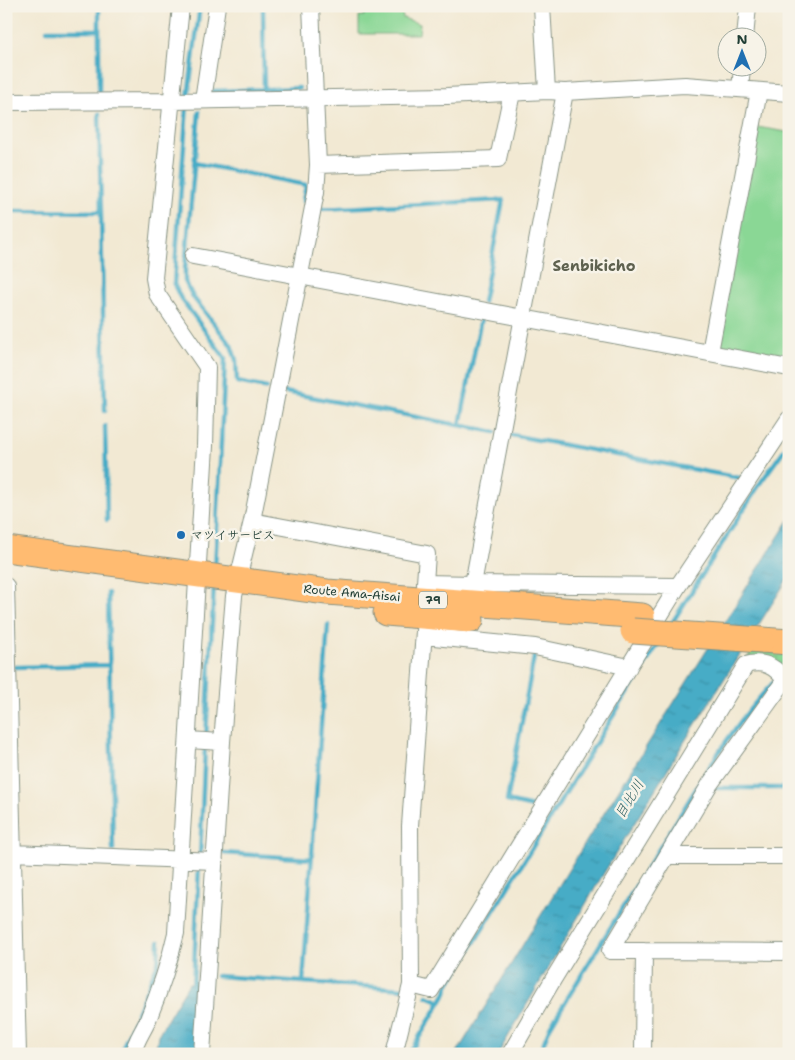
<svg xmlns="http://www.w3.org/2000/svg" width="795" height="1060" font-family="'Shantell Sans','Klee One',sans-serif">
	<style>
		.grass { fill: url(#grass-dots); stroke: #548a64 }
		.park { fill: #8ad795; stroke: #548a64 }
		.water { fill: url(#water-ripples); stroke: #32747d }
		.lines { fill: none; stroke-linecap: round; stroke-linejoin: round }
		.stream { stroke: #46acc6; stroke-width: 4.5 }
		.minor-casing { stroke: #889384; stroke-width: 18 }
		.primary-casing { stroke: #889384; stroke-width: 27 }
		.minor { stroke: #fff; stroke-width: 16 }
		.primary { stroke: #ffbb71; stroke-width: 25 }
		.primary-bridge-casing { stroke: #889384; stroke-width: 27; stroke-linecap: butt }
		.primary-bridge { stroke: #ffbb71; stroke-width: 25 }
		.poi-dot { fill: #1f6fb2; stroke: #f7f3e8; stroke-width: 2 }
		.labels { text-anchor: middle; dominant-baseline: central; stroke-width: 5; stroke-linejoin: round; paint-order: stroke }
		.shield { fill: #f7f3e8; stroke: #60746a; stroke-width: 1 }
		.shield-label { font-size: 11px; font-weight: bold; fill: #1f3d34 }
		.poi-label { font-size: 12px; font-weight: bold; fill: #1f3d34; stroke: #f7f3e8; text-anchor: start }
		.street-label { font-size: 12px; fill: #1f3d34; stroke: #f7f3e8 }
		.water-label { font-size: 14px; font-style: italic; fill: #2b5e60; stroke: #f7f3e8 }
		.quarter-label { font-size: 15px; font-weight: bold; fill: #5e614f; stroke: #f7f3e8 }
	</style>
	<defs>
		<pattern id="grass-dots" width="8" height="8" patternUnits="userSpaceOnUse" patternTransform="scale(1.25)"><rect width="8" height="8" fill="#8ad795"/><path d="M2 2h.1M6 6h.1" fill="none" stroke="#77b981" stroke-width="1.8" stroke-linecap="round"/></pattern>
		<pattern id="water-ripples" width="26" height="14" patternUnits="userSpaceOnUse" patternTransform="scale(1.25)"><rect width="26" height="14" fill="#46acc6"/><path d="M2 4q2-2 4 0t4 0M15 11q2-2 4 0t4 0" fill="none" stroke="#3a8da2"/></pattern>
	</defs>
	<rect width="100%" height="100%" fill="#f7f3e8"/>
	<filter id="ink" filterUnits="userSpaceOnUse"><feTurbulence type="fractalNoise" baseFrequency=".02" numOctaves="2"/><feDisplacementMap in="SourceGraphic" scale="10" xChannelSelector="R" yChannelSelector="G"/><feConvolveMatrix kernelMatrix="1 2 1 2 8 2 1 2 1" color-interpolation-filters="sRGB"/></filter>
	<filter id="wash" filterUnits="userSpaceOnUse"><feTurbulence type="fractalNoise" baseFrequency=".0096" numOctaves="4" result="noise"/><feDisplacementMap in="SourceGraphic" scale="20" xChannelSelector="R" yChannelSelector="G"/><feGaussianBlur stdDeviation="1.12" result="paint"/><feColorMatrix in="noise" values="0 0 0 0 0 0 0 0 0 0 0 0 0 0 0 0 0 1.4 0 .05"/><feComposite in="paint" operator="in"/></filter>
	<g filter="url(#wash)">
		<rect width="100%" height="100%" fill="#f2e9d3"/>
		<path class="grass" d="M752,651L789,653V671L779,667L745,662Z"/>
		<path class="park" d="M364,6H401L403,18L420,24L419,34H359V16H364Z
			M789,123V362L719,349L717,344L757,127L787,132Z"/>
		<path class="water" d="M789,520V577L685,741L604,873L498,1054H456L577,856Z
			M189,983H198L197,1054H155L158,1035Z"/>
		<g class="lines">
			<path class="stream" d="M263,6L264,90
				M47,30H99
				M213,91L299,88
				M99,93V6
				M188,97L200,6
				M187,104L174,284L180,297L225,358L215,570
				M199,112L185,269V281L193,297L231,345L236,360L237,382L267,388
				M99,114L105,411
				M194,163L306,185L303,201
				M321,209L503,200L483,302
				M16,211L101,212
				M285,392L495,432
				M460,425L481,318
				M105,426L107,520
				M506,434L740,478
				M108,593L113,850
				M328,625L303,982L404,989
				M670,626L761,482L789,443
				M15,667L109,665
				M206,737L214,585
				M716,788H789
				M533,807L507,801L534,657
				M224,853L311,859
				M200,857L205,745
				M217,976L303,982
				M193,987L199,865
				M427,996L441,1002
				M120,1054L158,963L159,942
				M409,1054L446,993L447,987L598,740L660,641
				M539,1054L550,1027C591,959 632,892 674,825C704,776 733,724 774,682"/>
		</g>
	</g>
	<g filter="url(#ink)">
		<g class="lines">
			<defs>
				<path id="minor" d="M542,6L547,91
					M745,38L748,6
					M740,89L742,68
					M203,100L217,6
					M6,102L172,101L447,96L547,91L565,92L685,85L789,93
					M318,165L498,159L512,93
					M193,256L789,368
					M710,352L759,91
					M252,521L427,554L425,583
					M473,584L678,586
					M6,586L18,1054
					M426,599L425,583L473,584L565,92
					M424,636L535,647L629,667
					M188,740L222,742
					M12,853L215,861
					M667,856H789
					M644,951L789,952
					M411,985L431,990L678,586L789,419
					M133,1054C135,1042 142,1033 147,1022C159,993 169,964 176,933L205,446L207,367L157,294L154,278L181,6
					M202,1054L222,742L234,596L252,521L316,192L318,165L311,6
					M394,1054L411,985L410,826L425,617
					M510,1054L554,978L746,665C763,660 775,666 785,680H789
					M643,1054L644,951H610L710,784L785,680"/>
				<path id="primary" d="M6,549L327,592L642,616
					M386,613L471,620
					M762,640L789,642"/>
			</defs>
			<use href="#minor" class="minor-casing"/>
			<use href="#primary" class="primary-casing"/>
			<use href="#minor" class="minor"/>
			<use href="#primary" class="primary"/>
			<defs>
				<path id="primary-bridge" d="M633,631L762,640"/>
			</defs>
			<use href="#primary-bridge" class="primary-bridge-casing"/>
			<use href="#primary-bridge" class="primary-bridge"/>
		</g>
	</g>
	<circle class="poi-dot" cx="181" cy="535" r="5"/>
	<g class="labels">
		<rect class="shield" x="419" y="591.5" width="28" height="17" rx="4"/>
		<g class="shield-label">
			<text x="433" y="600">79</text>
		</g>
		<g class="poi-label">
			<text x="191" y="535">マツイサービス</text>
		</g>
		<g class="street-label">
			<text transform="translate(352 593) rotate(5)">Route Ama-Aisai</text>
		</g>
		<g class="water-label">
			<text transform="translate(629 799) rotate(-59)">目比川</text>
		</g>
		<g class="quarter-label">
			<text x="594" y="266">Senbikicho</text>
		</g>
	</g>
	<rect width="795" height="1060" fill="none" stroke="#f7f3e8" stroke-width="25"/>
	<g transform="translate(742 52)"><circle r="24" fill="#f7f3e8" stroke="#a1aaa0"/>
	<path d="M0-4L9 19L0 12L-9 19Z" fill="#1f6fb2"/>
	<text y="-8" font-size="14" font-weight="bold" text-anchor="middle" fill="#1f3d34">N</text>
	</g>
</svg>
